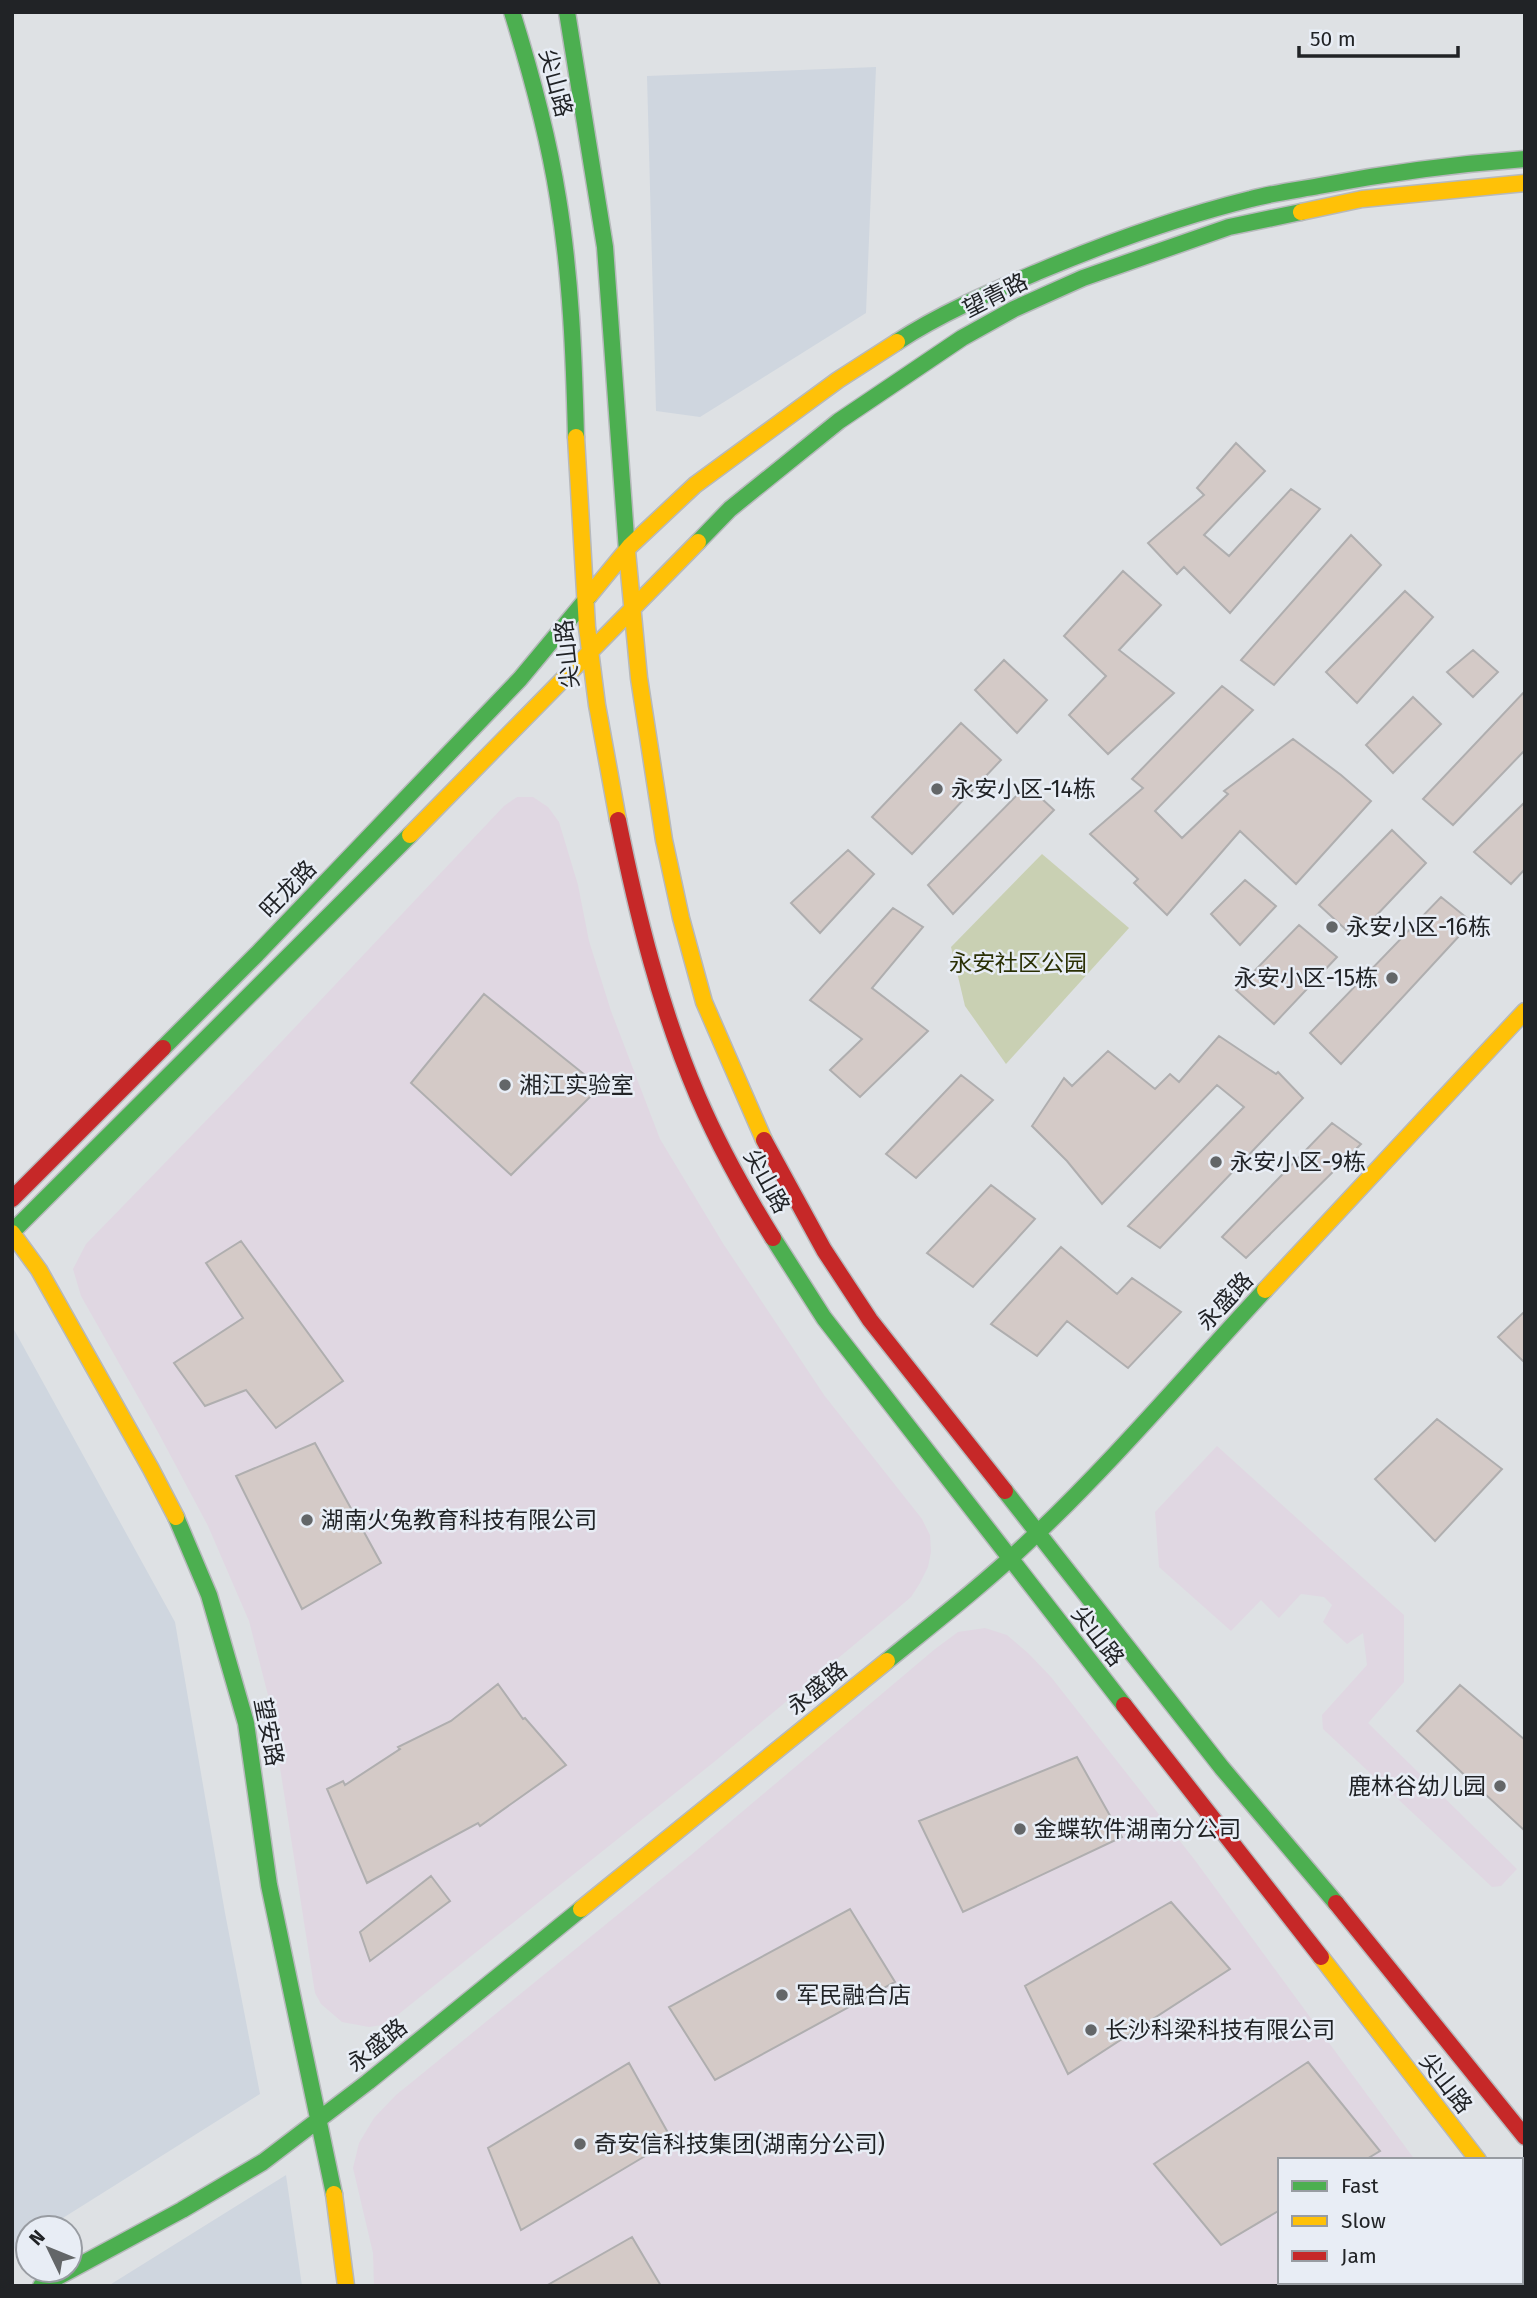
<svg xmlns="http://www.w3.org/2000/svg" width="1537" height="2298" font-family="'Fira Sans','Noto Sans SC',sans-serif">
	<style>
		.commercial { fill: #e0d7e2 }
		.built { fill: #cfd6df }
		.green { fill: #c9d0b3 }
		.building { fill: #d4cac7; stroke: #afaeaf; stroke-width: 2 }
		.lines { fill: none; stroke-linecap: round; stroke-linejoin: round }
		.fast-casing { stroke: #b7b9bc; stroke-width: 19 }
		.slow-casing { stroke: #b7b9bc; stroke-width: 19 }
		.jam-casing { stroke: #b7b9bc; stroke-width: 19 }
		.fast { stroke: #4caf50; stroke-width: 16 }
		.slow { stroke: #ffc107; stroke-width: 16 }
		.jam { stroke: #c62828; stroke-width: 16 }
		.poi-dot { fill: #636668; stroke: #e8edf5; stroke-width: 2.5 }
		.labels { text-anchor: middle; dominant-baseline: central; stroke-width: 5; stroke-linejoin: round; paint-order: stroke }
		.street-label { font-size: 23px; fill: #212326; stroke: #e8edf5 }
		.poi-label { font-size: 23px; fill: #212326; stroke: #e8edf5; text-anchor: start }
		.park-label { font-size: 23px; fill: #2a3004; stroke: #e8edf5 }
	</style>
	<rect width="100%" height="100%" fill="#dee1e4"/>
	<path class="commercial" d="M517,797H533L548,807L559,822L578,885L589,941L611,1011L660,1139L724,1245L824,1395L922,1519L930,1535L931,1552L928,1567L920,1583L911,1597L897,1609L714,1762L395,2017L382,2025L369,2027L342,2022L321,2004L315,1993L270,1703L249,1621L208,1526L158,1432L81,1296L73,1269L86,1244L233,1093L504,806Z
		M1217,1446L1404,1615V1682L1368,1723L1517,1869L1501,1886L1492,1887L1323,1729L1322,1715L1367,1665L1363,1633L1347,1644L1323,1622L1332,1605L1324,1597L1301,1594L1279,1618L1261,1600L1231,1631L1159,1567L1155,1512Z
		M985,1628L1007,1635L1028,1653L1051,1677L1194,1859L1415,2160H1280V2282H1437L1434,2286H374L373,2253L353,2168L359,2143L374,2118L396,2095L691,1855L935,1649L958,1632Z"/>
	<path class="built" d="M876,67L866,313L700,417L656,411L647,76Z
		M12,1326L175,1622L225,1913L260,2094L47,2228H28V2240L12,2250Z
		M286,2175L302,2286H108Z"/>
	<path class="green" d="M1042,854L1129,928L1006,1064L965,1006L951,947Z"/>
	<path class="building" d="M1236,443L1265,471L1204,535L1229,556L1291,489L1320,509L1230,613L1184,567L1177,574L1148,543L1204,495L1197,488Z
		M1351,535L1381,565L1274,685L1241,660Z
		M1123,571L1161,605L1119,650L1174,693L1108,754L1069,715L1106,676L1064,636Z
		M1405,591L1433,617L1357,703L1326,672Z
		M1473,650L1498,672L1473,697L1447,672Z
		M1004,660L1047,700L1017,733L975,690Z
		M1222,686L1253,710L1155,811L1182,838L1228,794L1224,791L1293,739L1341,775L1371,801L1296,884L1240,831L1167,915L1134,883L1138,879L1090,834L1143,788L1132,779Z
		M1525,691V750L1453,825L1423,799Z
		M1413,697L1441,724L1393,773L1366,745Z
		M961,723L1001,760L912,854L872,817Z
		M1027,785L1054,810L953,914L928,885Z
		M1525,802V869L1511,884L1474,852Z
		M1392,830L1426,863L1355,938L1319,905Z
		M848,850L874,874L820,933L791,903Z
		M1245,880L1276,906L1240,945L1211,914Z
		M1441,897L1472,922L1341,1064L1310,1033Z
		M893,908L923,927L872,988L928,1031L860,1097L830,1070L862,1039L810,1000Z
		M1299,925L1337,957L1274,1024L1236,990Z
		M484,994L600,1087L511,1175L411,1083Z
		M1219,1036L1276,1074L1278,1072L1303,1098L1160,1248L1128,1226L1244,1107L1217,1085L1102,1204L1067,1161L1032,1126L1064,1078L1072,1086L1108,1051L1155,1089L1170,1074L1179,1082Z
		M961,1075L993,1100L916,1178L886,1154Z
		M1332,1123L1361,1144L1246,1258L1222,1237Z
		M991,1185L1035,1219L973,1287L927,1253Z
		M241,1241L343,1381L276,1428L246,1390L205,1406L174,1363L243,1318L206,1263Z
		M1061,1247L1117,1294L1132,1278L1181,1312L1128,1368L1067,1321L1037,1356L991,1324Z
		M1525,1311V1363L1498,1337Z
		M1437,1419L1502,1469L1435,1541L1375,1479Z
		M315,1443L381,1563L302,1609L236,1476Z
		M498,1684L523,1719L525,1718L566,1765L480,1826L478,1823L367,1883L327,1789L343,1781L345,1785L400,1749L398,1747L451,1721Z
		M1460,1685L1525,1740V1831L1417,1731Z
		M1077,1757L1122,1837L963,1912L919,1821Z
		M431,1876L450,1901L370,1961L360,1932Z
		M1171,1902L1230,1969L1068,2074L1025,1986Z
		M850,1909L895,1982L715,2080L669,2007Z
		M1308,2062L1380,2151L1365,2160H1280V2210L1221,2245L1154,2164Z
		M629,2063L672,2140L521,2230L488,2148Z
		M632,2237L661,2286H546Z"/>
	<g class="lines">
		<defs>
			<path id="fast" d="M512,12C531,73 548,135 558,198C571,277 574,357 576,437
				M567,12L605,247L627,551
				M897,342C941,313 991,292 1040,271C1109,242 1178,217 1251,199C1273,193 1297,190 1319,186C1387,173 1456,164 1525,159
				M698,542L730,509L839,421L962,338L1014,309L1083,278L1229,227L1301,212
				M163,1048L257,954L520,679L589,596
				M12,1232L410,835
				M773,1238L824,1318L1124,1705
				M1005,1491L1222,1768L1336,1903
				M176,1517L209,1595L246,1723L269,1885L334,2194
				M887,1661C935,1622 984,1584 1029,1541C1112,1463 1187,1374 1265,1290
				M1521,2215L1525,2219
				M41,2286L182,2210L263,2162L368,2082L581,1909"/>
			<path id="slow" d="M1301,212L1362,199L1525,183
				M576,437L587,627L597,705L618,820
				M627,551L639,678L664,840L681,918L704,1002L764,1140
				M589,596L630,546L695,485L838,380L897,342
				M410,835L698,542
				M12,1233L39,1270L151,1469L176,1517
				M1265,1290L1525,1011
				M581,1909L887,1661
				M1321,1957L1478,2160
				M334,2194L346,2286"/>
			<path id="jam" d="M618,820C637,914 660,1008 698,1097C719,1146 745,1193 773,1238
				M764,1140L824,1250L870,1320L1005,1491
				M12,1199L163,1048
				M1124,1705L1321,1957
				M1336,1903L1525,2137"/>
		</defs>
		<use href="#fast" class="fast-casing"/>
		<use href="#slow" class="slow-casing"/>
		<use href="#jam" class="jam-casing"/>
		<use href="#fast" class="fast"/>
		<use href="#slow" class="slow"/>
		<use href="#jam" class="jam"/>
	</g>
	<g class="poi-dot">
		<circle cx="937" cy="789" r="7"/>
		<circle cx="1332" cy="927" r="7"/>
		<circle cx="1392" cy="978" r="7"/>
		<circle cx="505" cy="1085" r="7"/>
		<circle cx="1216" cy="1162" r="7"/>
		<circle cx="307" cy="1520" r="7"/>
		<circle cx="1500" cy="1786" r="7"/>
		<circle cx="1020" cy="1829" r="7"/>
		<circle cx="782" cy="1995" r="7"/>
		<circle cx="1091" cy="2030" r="7"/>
		<circle cx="580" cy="2144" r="7"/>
	</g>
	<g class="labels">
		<g class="street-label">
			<text transform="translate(556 83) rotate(75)">尖山路</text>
			<text transform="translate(995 295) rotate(-27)">望青路</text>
			<text transform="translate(567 654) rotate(-96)">尖山路</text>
			<text transform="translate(288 889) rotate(-46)">旺龙路</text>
			<text transform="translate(767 1181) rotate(61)">尖山路</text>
			<text transform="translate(1225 1301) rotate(-47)">永盛路</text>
			<text transform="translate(1098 1636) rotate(52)">尖山路</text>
			<text transform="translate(817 1688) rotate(-39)">永盛路</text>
			<text transform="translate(269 1732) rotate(79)">望安路</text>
			<text transform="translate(377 2045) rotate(-39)">永盛路</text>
			<text transform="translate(1446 2083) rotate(52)">尖山路</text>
		</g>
		<g class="poi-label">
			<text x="951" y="789">永安小区-14栋</text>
			<text x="1346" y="927">永安小区-16栋</text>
			<text x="1378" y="978" text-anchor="end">永安小区-15栋</text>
			<text x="519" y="1085">湘江实验室</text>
			<text x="1230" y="1162">永安小区-9栋</text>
			<text x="321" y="1520">湖南火兔教育科技有限公司</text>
			<text x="1486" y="1786" text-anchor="end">鹿林谷幼儿园</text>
			<text x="1034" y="1829">金蝶软件湖南分公司</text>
			<text x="796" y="1995">军民融合店</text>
			<text x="1105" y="2030">长沙科梁科技有限公司</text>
			<text x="594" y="2144">奇安信科技集团(湖南分公司)</text>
		</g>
		<g class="park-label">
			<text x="1018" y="963">永安社区公园</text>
		</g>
	</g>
	<rect width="1537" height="2298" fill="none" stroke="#212326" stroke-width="28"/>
	<rect x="1278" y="2158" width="245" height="126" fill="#e8edf5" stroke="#989ca2" stroke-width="2"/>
	<rect x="1292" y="2181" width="35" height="10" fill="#4caf50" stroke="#989ca2" stroke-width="2"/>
	<text x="1341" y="2193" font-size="21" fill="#212326">Fast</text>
	<rect x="1292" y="2216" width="35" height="10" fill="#ffc107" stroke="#989ca2" stroke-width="2"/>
	<text x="1341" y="2228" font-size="21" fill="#212326">Slow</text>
	<rect x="1292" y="2251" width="35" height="10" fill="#c62828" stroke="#989ca2" stroke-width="2"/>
	<text x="1341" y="2263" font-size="21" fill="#212326">Jam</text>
	<g transform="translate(49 2249) rotate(313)"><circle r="33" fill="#e8edf5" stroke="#989ca2" stroke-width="2"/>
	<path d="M0-5L12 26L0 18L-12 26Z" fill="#636668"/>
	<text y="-10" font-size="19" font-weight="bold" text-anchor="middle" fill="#212326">N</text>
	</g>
	<path d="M1299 46v10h159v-10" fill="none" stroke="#212326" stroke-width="3.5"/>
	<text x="1310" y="46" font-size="21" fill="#212326" stroke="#e8edf5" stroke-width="5" paint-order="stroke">50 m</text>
</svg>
